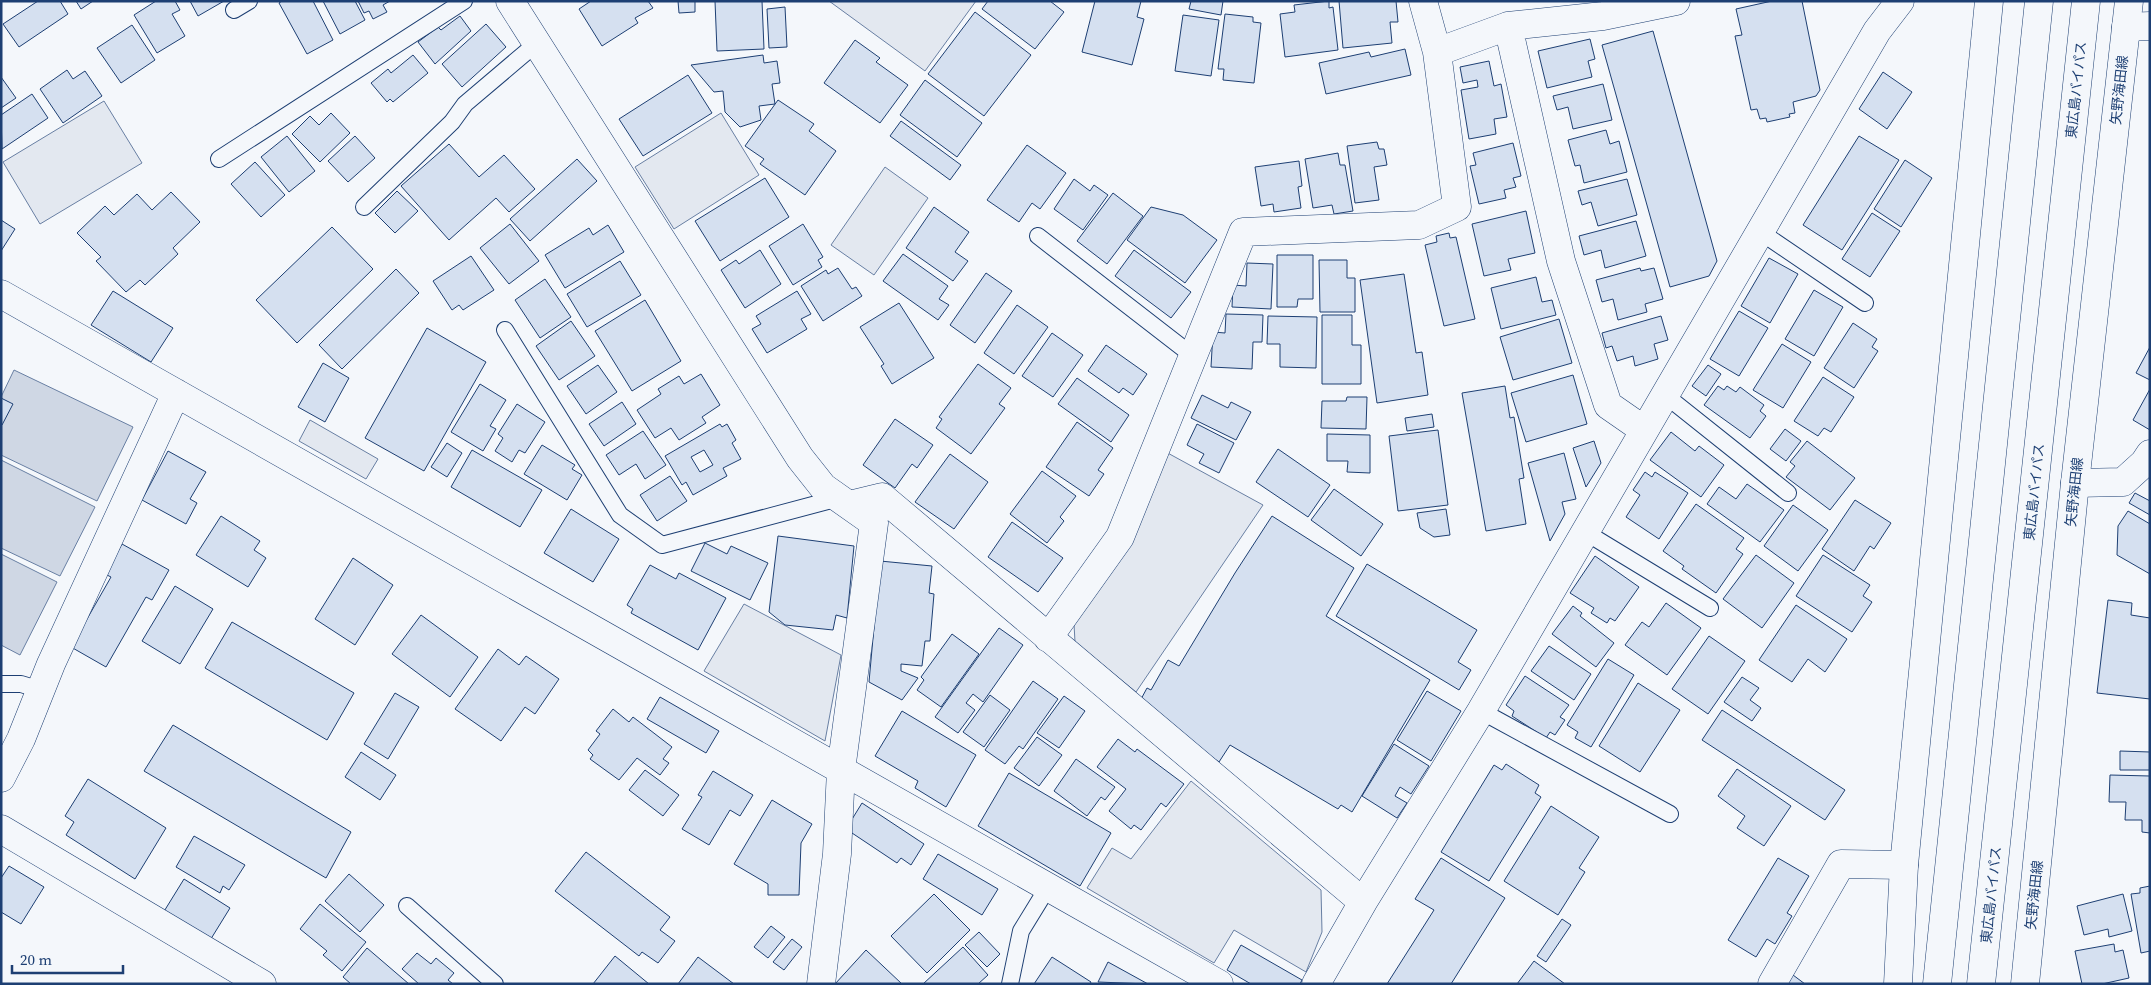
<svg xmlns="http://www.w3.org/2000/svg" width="2151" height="985" font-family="'Source Serif 4','Noto Sans JP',serif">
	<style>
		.parking { fill: #e3e8f0; stroke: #687fa3 }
		.water { fill: #cfd7e4; stroke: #687fa3 }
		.building { fill: #d5e0f0; stroke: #1d3f73; fill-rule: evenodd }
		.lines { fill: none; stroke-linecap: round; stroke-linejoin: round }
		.lane-casing { stroke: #1d3f73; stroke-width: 18 }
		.street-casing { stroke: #1d3f73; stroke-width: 29 }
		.secondary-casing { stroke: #1d3f73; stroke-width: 29 }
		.highway-casing { stroke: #1d3f73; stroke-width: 29 }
		.lane { stroke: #f4f7fb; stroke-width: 16 }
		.street { stroke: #f4f7fb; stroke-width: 28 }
		.secondary { stroke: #f4f7fb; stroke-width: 28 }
		.highway { stroke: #f4f7fb; stroke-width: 28 }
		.labels { text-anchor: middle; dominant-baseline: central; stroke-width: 4; stroke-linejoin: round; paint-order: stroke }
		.street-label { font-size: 14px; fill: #1d3f73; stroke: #f4f7fb }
	</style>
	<rect width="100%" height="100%" fill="#f4f7fb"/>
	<path class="parking" d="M829,1H976L925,71Z
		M104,101L142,163L40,224L3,162Z
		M721,113L759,175L674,229L635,167Z
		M885,167L928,198L874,275L831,245Z
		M310,420L378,459L366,479L299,441Z
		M1164,451L1263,505L1136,692L1075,642L1074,624Z
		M744,604L841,655L825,741L704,671Z
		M1191,781L1321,890L1322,932L1306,972L1234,930L1214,963L1087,888L1112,848L1131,859Z"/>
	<path class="water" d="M14,370L133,427L97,501L1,455V397Z
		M1,460L95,507L60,576L1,548Z
		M1,554L57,582L20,655L1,645Z"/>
	<path class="building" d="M38,1H60L68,14L19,47L3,24Z
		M76,1H93L81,9Z
		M156,1H175L180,10L172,14L185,36L157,53L134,15Z
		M190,1H224L198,16Z
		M282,1H313L333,40L307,54L279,3Z
		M323,1H355L365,20L340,34Z
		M358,1H390L383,5L387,12L373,19L369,11L364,13Z
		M591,1H648L653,8L635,18L638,23L602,46L579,9Z
		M678,1H695V12L679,13Z
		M715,1H762L764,49L717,51Z
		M988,1H1050L1064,12L1035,49L982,9Z
		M1095,1H1141L1137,17L1144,19L1132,65L1082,52Z
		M1191,1H1223L1221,15L1189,9Z
		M1329,1V8L1333,7L1338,50L1285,57L1280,14L1295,12L1294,5Z
		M1339,1H1396L1398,22H1390L1392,43L1343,48Z
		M1772,1H1802L1820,90L1816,96L1793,102L1795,113L1789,114L1790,117L1767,122L1766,118L1760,119L1757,109L1751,110L1735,36L1742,35L1736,9Z
		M785,7L787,47L769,48L767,9Z
		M975,12L1031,55L984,116L928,74Z
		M1225,14L1253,17V22L1261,23L1254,83L1223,80L1224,69H1218Z
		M1183,15L1219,20L1211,76L1175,71Z
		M460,16L471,31L435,64L418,42L438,27L441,30Z
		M486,24L506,47L462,87L442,64Z
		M132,25L155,60L121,83L97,48Z
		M1653,31L1717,261L1709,276L1670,287L1602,45Z
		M1590,39L1595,59L1588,61L1592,77L1547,88L1538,51Z
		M855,40L880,58L876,62L908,85L880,123L824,83Z
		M1405,49L1411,75L1326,94L1319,63L1369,52L1371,57Z
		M413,55L428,73L393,102L390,99L387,102L371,83L388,69L391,73Z
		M763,55L764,63L777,61L780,83L772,84L775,104L759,106L761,120L740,127L725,112L723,91L714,92L691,65Z
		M1489,61L1494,86L1501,84L1507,117L1494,119L1496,134L1469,139L1461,90L1478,87L1477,80L1463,83L1460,67Z
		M67,70L73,79L85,71L102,96L63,123L40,89Z
		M1883,72L1912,92L1887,129L1859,109Z
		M688,75L712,113L643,156L619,119Z
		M1,77L16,98L1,108Z
		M925,80L982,123L957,157L900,115Z
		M1603,84L1612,120L1573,129L1568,107L1557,110L1553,96Z
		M32,94L48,118L2,149L1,115Z
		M778,100L814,124L809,131L836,151L805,195L760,164L764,159L745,146Z
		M331,113L350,133L320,162L292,134L310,116L319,125Z
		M901,121L961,165L950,180L890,136Z
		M1606,130L1610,144L1619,141L1627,172L1584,183L1580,165L1575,166L1568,140Z
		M287,136L315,171L289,192L261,157Z
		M355,136L375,158L348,182L328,161Z
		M1859,136L1899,160L1842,250L1803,225Z
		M1377,142L1379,149H1384L1387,165L1374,167L1379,200L1355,203L1347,146Z
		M1513,143L1521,176L1513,178L1516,187L1504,190L1506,198L1479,204L1470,166L1476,165L1473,153Z
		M449,144L479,177L504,155L535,189L509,212L496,198L449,240L401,186Z
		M1027,145L1066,173L1040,209L1032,203L1019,222L987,200Z
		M1338,153L1340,165H1345L1353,211L1334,214L1332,205L1313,208L1305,159Z
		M577,159L597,181L530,241L510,219Z
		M1905,160L1932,178L1901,227L1874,209Z
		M1299,161L1302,186L1298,187L1301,208L1274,212L1273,204L1261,206L1255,167Z
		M255,162L285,195L261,217L231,184Z
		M765,178L789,217L720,261L695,221Z
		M1074,179L1090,191L1094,185L1108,195L1083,230L1054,209Z
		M1627,179L1637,215L1598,226L1591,202L1582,205L1578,191Z
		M397,191L418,211L395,233L375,213Z
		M171,192L200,222L173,248L178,254L145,285L140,280L126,292L96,261L101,257L77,233L105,206L114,215L137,194L152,210Z
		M1113,193L1143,216L1107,264L1077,241Z
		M934,207L969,232L955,252L968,261L953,281L906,248Z
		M1151,207L1183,215L1217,240L1185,283L1127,240Z
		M1526,211L1535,253L1508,259L1511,270L1484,276L1472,224Z
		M1872,213L1900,231L1870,277L1842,259Z
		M1,220L15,229L1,251Z
		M1636,221L1646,256L1605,268L1601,250L1584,255L1579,236Z
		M510,224L539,261L509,284L480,248Z
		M803,224L823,257L818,260L822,267L793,285L769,246Z
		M608,225L624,252L565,288L545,255L589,228L593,235Z
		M332,227L373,269L297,343L256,300Z
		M1449,233L1450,238L1456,237L1475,319L1444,326L1425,245L1437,242L1436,236Z
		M760,250L781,284L745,308L721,270L736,260L739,264Z
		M1134,250L1191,292L1171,318L1115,276Z
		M903,254L948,286L939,299L949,305L938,320L883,281Z
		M1277,255H1313V299H1298L1297,307H1277Z
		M471,256L494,290L463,310L459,305L452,310L433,281Z
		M1769,258L1798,274L1770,323L1741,306Z
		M1319,260H1347V278H1355V312H1320Z
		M620,261L641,295L587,327L567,294Z
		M1247,263L1273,264L1271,309L1232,307L1233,285L1246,286Z
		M838,268L852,289L856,287L862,296L823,321L801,286L826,270L828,274Z
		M1640,268L1641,271L1654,268L1663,299L1645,304L1647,312L1618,320L1613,299L1602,302L1596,280Z
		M396,269L419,293L342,369L319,345Z
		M986,273L1012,291L975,343L950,325Z
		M1404,274L1416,353L1422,352L1428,395L1377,403L1360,280Z
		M1536,277L1542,302L1552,300L1556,315L1501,329L1491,288Z
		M545,279L571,317L540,338L515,300Z
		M1814,290L1843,307L1814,356L1785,339Z
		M113,291L173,328L151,362L91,325Z
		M797,291L811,314L801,319L807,329L767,353L752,329L761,324L756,316Z
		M645,300L681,361L632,391L595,331Z
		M899,303L934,358L892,384L881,366L884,364L860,327Z
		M1017,305L1048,327L1014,374L984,353Z
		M1739,311L1768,328L1739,376L1710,359Z
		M1226,314L1263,315L1262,342H1253L1252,369L1211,367L1213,332L1225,333Z
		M1322,315H1352V345H1361V384H1322Z
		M1268,316L1317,317L1316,368L1280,367V344H1267Z
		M1661,316L1668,340L1654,344L1658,359L1635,366L1633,356L1617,361L1612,346L1606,348L1602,333Z
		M1559,319L1572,363L1513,380L1500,337Z
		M571,321L595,356L559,380L536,346Z
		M1853,323L1877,339L1872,347L1878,351L1854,388L1824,368Z
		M427,328L486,362L424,471L365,438Z
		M1052,333L1083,355L1053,397L1022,376Z
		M1782,344L1811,362L1783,408L1753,390Z
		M1106,345L1147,374L1133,395L1123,388L1119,393L1088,371Z
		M2150,347V380L2136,373Z
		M323,363L349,378L325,422L298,407Z
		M978,364L1011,388L999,404L1005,408L971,454L936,428L942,419L939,417Z
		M598,365L617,392L586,414L567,386Z
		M1708,365L1721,374L1706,396L1692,386Z
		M701,374L720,405L702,417L706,423L679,440L671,428L655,438L637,410L661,394L658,389L679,376L684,384Z
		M1573,375L1587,424L1526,442L1511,393Z
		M1823,377L1854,397L1831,432L1824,428L1818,436L1794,421Z
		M1077,378L1129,415L1111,442L1058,404Z
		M480,384L506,400L490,426L496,429L483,451L451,432Z
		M1505,386L1510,418L1514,417L1524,478L1519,479L1526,524L1486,531L1462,393Z
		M1718,386L1724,390L1727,386L1736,392L1740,387L1764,405L1760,411L1766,416L1750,438L1704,405Z
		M2150,389V430L2133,420Z
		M1202,395L1228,408L1231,402L1251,412L1236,440L1191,418Z
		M1347,397H1367L1366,429L1321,428L1322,401H1346Z
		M1,398L13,404L2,425H1Z
		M622,402L636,424L604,446L589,424Z
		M517,404L545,422L525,453L519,450L512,462L495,451L503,438L498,434Z
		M1432,414L1434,427L1407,431L1405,418Z
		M895,419L933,445L917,468L912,464L895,488L863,465Z
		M1077,422L1113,448L1098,470L1104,474L1089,496L1046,467Z
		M720,424L722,427L727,424L736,440L732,443L741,459L723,468L727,476L693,495L686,482L682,485L665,456ZM704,450L713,465L700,472L691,457Z
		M1197,424L1234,443L1219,473L1199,463L1204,454L1187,445Z
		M1785,429L1801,441L1786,461L1770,449Z
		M1438,430L1448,505L1398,511L1389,436Z
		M643,431L666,465L645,479L636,464L619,475L606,455Z
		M1671,432L1695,451L1699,446L1724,465L1701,497L1650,460Z
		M1327,434L1370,435V473L1347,472L1348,461H1327Z
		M1594,441L1601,463L1586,487L1573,448Z
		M1807,441L1855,478L1830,510L1786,477L1795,466L1790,462Z
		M447,443L462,453L447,477L431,467Z
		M542,445L575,465L572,469L582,475L567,500L524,474Z
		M1278,449L1330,485L1308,517L1256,482Z
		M472,450L542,490L520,527L451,487Z
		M168,451L206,472L190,499L197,503L186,524L142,500Z
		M1564,453L1576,499L1562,502L1565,514L1550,541L1528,463Z
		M950,454L988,482L954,529L915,502Z
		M1042,471L1076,496L1060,517L1064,521L1047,543L1010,514Z
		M1645,472L1652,477L1655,472L1688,493L1659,539L1626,517L1640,495L1633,490Z
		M670,476L687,501L657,521L640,495Z
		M1747,484L1784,510L1760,542L1707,504L1719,487L1736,499Z
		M1334,489L1383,524L1361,556L1311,520Z
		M2135,493L2150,501V515L2129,503Z
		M1855,500L1891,523L1874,549L1870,546L1854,571L1822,549Z
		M1696,504L1744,538L1736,549L1743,554L1716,593L1682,569L1684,566L1663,551Z
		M1793,505L1828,530L1798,571L1764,546Z
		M571,509L619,539L593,582L544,553Z
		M1446,509L1450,535L1434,537L1420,528L1417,513Z
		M2128,511L2150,524V574L2117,555L2118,526Z
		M221,516L260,541L254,550L266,558L248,587L196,555Z
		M1272,516L1354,568L1326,616L1430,680L1352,812L1341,805L1338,809L1230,745L1219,762L1180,735L1140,701L1147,688L1151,690L1168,660L1179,666L1235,573Z
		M1012,522L1063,558L1038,592L988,557Z
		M778,536L854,546L847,618L836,615L833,630L785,625L769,612Z
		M705,543L727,554L731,546L768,563L750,600L691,571Z
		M122,544L169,570L152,600L146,597L106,667L71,647L111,577L105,574Z
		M1756,555L1794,583L1762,628L1723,599Z
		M1823,555L1870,585L1863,596L1872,602L1852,632L1796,596Z
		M1595,556L1639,587L1615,621L1610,618L1607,623L1591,613L1594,608L1570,593Z
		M353,558L393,585L355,645L315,619Z
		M880,561L932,566L929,593L934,594L930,641H925L922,666L901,664V671L918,678L902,700L869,682Z
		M1367,564L1477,630L1458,662L1471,670L1459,690L1336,616Z
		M650,565L676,579L679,573L726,598L698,650L631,613L633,609L627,605Z
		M175,586L213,609L180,664L142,641Z
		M2108,600L2132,603L2131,615L2150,618V699L2097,693Z
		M1666,603L1701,628L1667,675L1625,645L1642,622L1649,627Z
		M1796,605L1847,639L1825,672L1808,659L1792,682L1759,660Z
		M1573,606L1582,613L1580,616L1614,643L1596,667L1552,634Z
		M421,615L478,657L450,697L392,654Z
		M232,622L354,693L327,740L205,668Z
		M999,628L1023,645L983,702L973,694L966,703L975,710L958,733L935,717Z
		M952,634L979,654L941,707L917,690L924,680L921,677Z
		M1709,636L1745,661L1708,714L1672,689Z
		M1549,646L1591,674L1574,700L1531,671Z
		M498,649L519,665L526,656L559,679L535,714L525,707L501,741L455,709Z
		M1608,659L1634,675L1591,747L1575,738L1578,732L1567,725Z
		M1525,676L1569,705L1560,717L1565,720L1555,735L1550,732L1546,738L1512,716L1514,711L1506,705Z
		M1742,677L1759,688L1750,700L1761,708L1752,721L1724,702Z
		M1033,681L1058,699L1023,749L1019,746L1005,764L985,750Z
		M1638,683L1680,710L1640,772L1599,746Z
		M1427,691L1461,711L1431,761L1397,740Z
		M395,693L419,707L388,759L364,744Z
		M990,695L1010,710L984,747L963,732Z
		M1064,696L1085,711L1059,748L1037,733Z
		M660,697L719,731L706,753L647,719Z
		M613,709L629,722L633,717L672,747L663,759L669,763L660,775L637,758L619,780L590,759L593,755L588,750L600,734L596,731Z
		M1722,710L1845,790L1825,820L1702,740Z
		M902,711L976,755L946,807L915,788L918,781L875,756Z
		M173,725L351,832L326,878L144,771Z
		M1037,737L1062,755L1039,786L1014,768Z
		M1118,739L1135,752L1137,749L1184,784L1166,807L1161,803L1141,830L1134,825L1131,829L1109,811L1126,789L1097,767Z
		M1394,744L1429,766L1411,794L1400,787L1395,796L1407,803L1397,818L1362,796Z
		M2120,751L2150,752V770H2120Z
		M361,752L396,775L380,800L345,777Z
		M1076,759L1115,787L1105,800L1101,797L1087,816L1054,791Z
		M1506,764L1539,785L1535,793L1541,797L1489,881L1441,852L1494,765L1502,770Z
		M1737,769L1791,806L1764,846L1737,828L1745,816L1718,796Z
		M645,770L679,795L663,816L629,790Z
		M713,771L753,795L740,816L730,810L709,845L682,829L702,797L698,795Z
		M1009,773L1111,833L1080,886L978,826Z
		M2110,775L2150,776V833L2142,832V820H2125L2126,802H2109Z
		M88,779L166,828L135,879L66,835L74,822L65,816Z
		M772,800L812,824L801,843L799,895H768V884L734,864Z
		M862,803L924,844L911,865L901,858L897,863L846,829Z
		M1551,806L1599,837L1579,868L1585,872L1558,915L1504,881Z
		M194,836L245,865L229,890L223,886L220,893L176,867Z
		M586,852L670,917L660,930L675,941L658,963L642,952L639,956L555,891Z
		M938,854L998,889L982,915L923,879Z
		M1441,858L1505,898L1451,984H1387L1434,910L1415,899Z
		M1778,858L1809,876L1787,913L1792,916L1775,944L1767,939L1756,957L1728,940Z
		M9,866L44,887L21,924L1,912V878Z
		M349,874L384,905L360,932L325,901Z
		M184,879L230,908L209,942L163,913Z
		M2150,886V951L2141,953L2131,894L2140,893V888Z
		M934,894L970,930L927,973L891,936Z
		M2123,894L2132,931L2109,937L2108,929L2084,935L2077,906Z
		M320,904L366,942L342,971L323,955L327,951L300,929Z
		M1562,919L1571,925L1546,962L1537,956Z
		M771,926L785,937L768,958L754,947Z
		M979,932L1000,954L987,967L965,945Z
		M792,939L802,947L784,970L773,962Z
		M2114,944L2115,952L2123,950L2129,978L2102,984H2082L2075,951Z
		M1241,945L1302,980L1300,984H1251L1227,970Z
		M963,947L988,975L978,984H923Z
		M367,948L409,984H351L343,977Z
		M866,950L902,984H835Z
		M417,953L431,964L436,958L454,973L448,980L453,984H419L402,969Z
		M615,956L649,984H593Z
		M698,957L734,984H678Z
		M1052,957L1091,982L1090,984H1034Z
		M1534,961L1565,984H1517Z
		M1108,962L1148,984L1098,982Z
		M1793,975L1805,984H1787Z"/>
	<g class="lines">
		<defs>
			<path id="lane" d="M234,10L249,1
				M219,159L464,1
				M364,207L452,122L465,104L537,43
				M1759,231L1865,303
				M1038,236L1193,356
				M505,330L620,515L662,545L839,498
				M1665,395L1788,493
				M1585,532L1710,608
				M1,684H21L41,690
				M1481,711L1670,814
				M407,906L495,984
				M1010,984L1021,931L1048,887"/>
			<path id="street" d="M510,1L800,458L823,487L874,523L841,770L837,854L821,984
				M1508,26L1561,261L1608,405L1644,430
				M2126,27L2150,26
				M1437,52L1508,26L1603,16L1676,1
				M1,294L1219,984
				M2075,483L2123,482L2144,463L2150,454
				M849,505L882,497L1363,902
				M1048,638L1120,537L1243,232L1419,225L1457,207L1437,52L1423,1
				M1,778L21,739L51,664L176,393
				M1,829L262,984
				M1316,984L1363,902L1481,711L1877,31L1900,1
				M1772,984L1841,864L1904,865"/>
			<path id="secondary" d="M1898,984L1904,865L1989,1
				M2025,984L2075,483L2129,1"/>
			<path id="highway" d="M1937,984L2039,1
				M1981,984L2086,1"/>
		</defs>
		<use href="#lane" class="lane-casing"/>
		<use href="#street" class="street-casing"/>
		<use href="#secondary" class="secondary-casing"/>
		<use href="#highway" class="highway-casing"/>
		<use href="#lane" class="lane"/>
		<use href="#street" class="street"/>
		<use href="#secondary" class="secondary"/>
		<use href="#highway" class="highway"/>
	</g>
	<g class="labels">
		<g class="street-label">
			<text transform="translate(2076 90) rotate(-84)">東広島バイパス</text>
			<text transform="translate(2119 90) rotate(-84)">矢野海田線</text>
			<text transform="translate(2034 492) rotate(-84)">東広島バイパス</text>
			<text transform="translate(2074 492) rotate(-84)">矢野海田線</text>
			<text transform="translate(1991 895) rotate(-84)">東広島バイパス</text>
			<text transform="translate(2034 895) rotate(-84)">矢野海田線</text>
		</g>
	</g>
	<rect width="2151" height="985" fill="none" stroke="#1d3f73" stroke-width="5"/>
	<path d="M12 965v8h111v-8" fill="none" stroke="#1d3f73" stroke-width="2.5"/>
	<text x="20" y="965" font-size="15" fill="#1d3f73" stroke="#f4f7fb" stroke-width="4" paint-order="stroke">20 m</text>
</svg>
